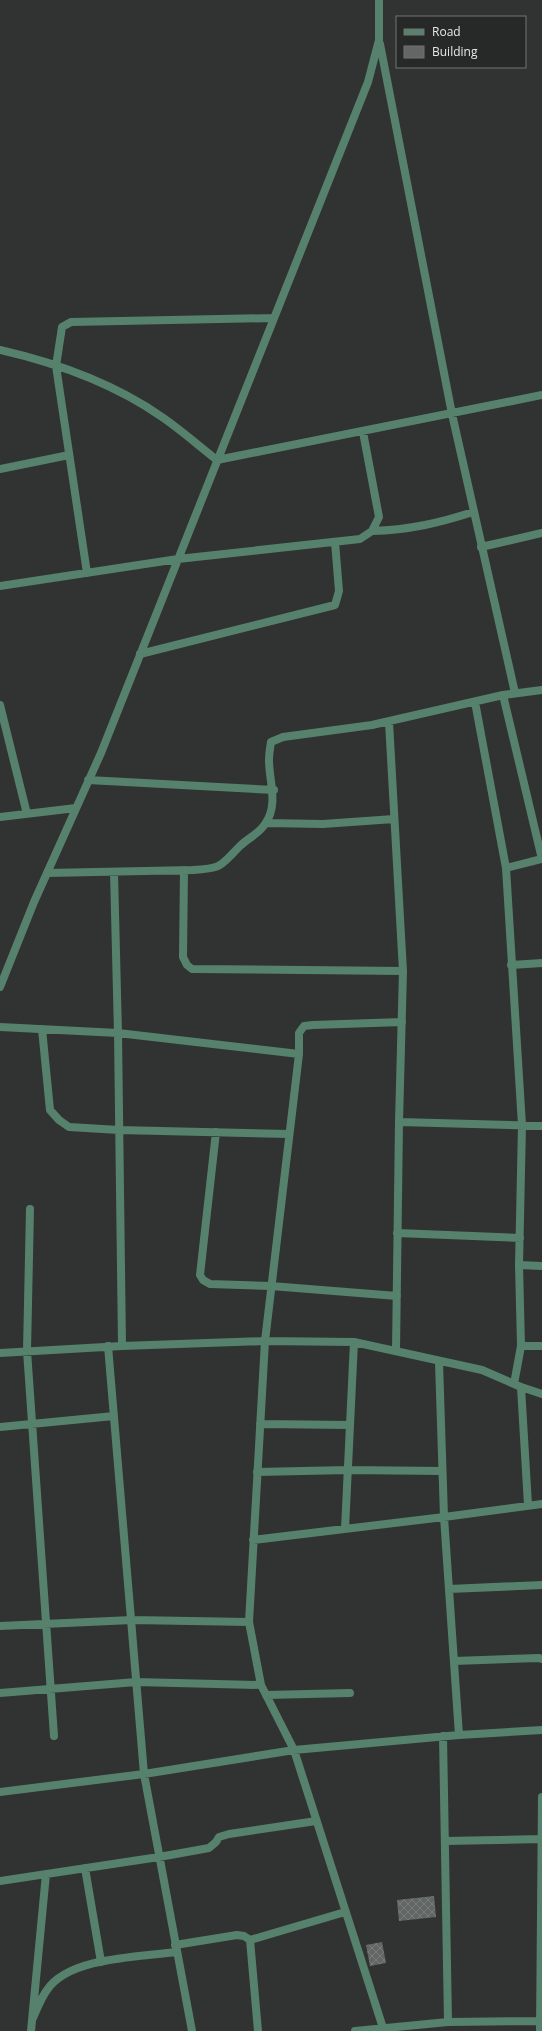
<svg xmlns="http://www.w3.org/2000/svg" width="542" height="2031" font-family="'Open Sans',sans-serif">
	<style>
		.building { fill: url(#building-cross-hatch) }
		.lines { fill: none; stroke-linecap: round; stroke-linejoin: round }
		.minor { stroke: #56826d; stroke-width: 8 }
	</style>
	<defs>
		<pattern id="building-cross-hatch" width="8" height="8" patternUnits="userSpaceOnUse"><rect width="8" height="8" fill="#626664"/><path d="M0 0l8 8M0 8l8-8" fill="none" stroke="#787c7a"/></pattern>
	</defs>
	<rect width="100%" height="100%" fill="#303331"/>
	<path class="building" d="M434,1896L436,1917L399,1921L397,1900Z
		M382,1942L386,1963L370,1966L366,1945Z"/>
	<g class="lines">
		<path class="minor" d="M380,44L452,414L515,693
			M0,350C57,363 113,383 162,417C181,430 199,446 217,460L542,395
			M0,469L69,455
			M372,531C409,530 439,523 473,512
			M481,547L542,533
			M87,573L56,366L62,327L71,322L274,318
			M0,586L178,559L360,539L372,531L379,517L363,432
			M140,654L335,605L339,591L335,542
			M503,695L542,859
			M475,702L506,868L522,1125L519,1265L521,1346L514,1384
			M0,705L27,814
			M389,722L403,971L399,1122L396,1351
			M88,780L274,790
			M0,817L76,808
			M266,823L323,824L394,819
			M506,868L542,859
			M184,870L183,957L187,965L192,969L403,971
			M114,872L118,1033L122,1346
			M47,873L193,870C223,868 219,867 240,846C248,838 259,834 265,824C279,805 269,781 269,760C269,754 270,748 271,742L283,737L372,725L503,695L542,690
			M511,965L542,963
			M0,987L34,902L101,753L368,82L379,40V0
			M0,1027L118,1033L299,1054
			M42,1029L50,1110L59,1120L69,1127L119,1130L289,1134
			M399,1122L542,1126
			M216,1132L200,1275L203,1280L210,1284L271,1286L397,1296
			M30,1209L27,1351L54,1736
			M397,1233L520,1238
			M519,1265L542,1266
			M108,1346L144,1774L192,2031
			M521,1346H542
			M0,1353L122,1346L265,1341L354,1342L482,1370L521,1387L542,1394
			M439,1362L444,1517L459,1735
			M521,1387L528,1505
			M260,1424L350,1425
			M0,1427L114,1416
			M257,1472L348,1470L442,1471
			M345,1529L354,1342
			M253,1540L444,1517L542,1504
			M449,1589L542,1585
			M0,1626L132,1620L249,1622
			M454,1661L539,1658L542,1659
			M0,1693L136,1682L261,1685
			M266,1695L350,1693
			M443,1736L448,2022
			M0,1792L144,1774L294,1750L459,1735L542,1730
			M445,1841L542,1839
			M85,1868L101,1962
			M0,1881L159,1857L209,1848L216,1842L219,1837L229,1834L316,1821
			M250,1940L345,1912
			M175,1945L237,1935L244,1936L250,1940L258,2031
			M33,2018C37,2009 41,1998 47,1990C69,1957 140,1957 176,1952
			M383,2028L294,1750L261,1685L249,1622L265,1341L299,1054V1033L304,1026L313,1025L402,1022
			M31,2031L46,1874
			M355,2031L448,2022L542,2021
			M540,2031L542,1797"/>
	</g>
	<rect x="396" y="16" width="130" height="52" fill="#262927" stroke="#737574"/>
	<rect x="404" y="29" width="20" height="6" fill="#56826d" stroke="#737574"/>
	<text x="432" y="36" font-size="12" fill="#e6e8e7">Road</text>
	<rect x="404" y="46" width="20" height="12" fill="#626664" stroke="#737574"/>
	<text x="432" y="56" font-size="12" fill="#e6e8e7">Building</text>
</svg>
